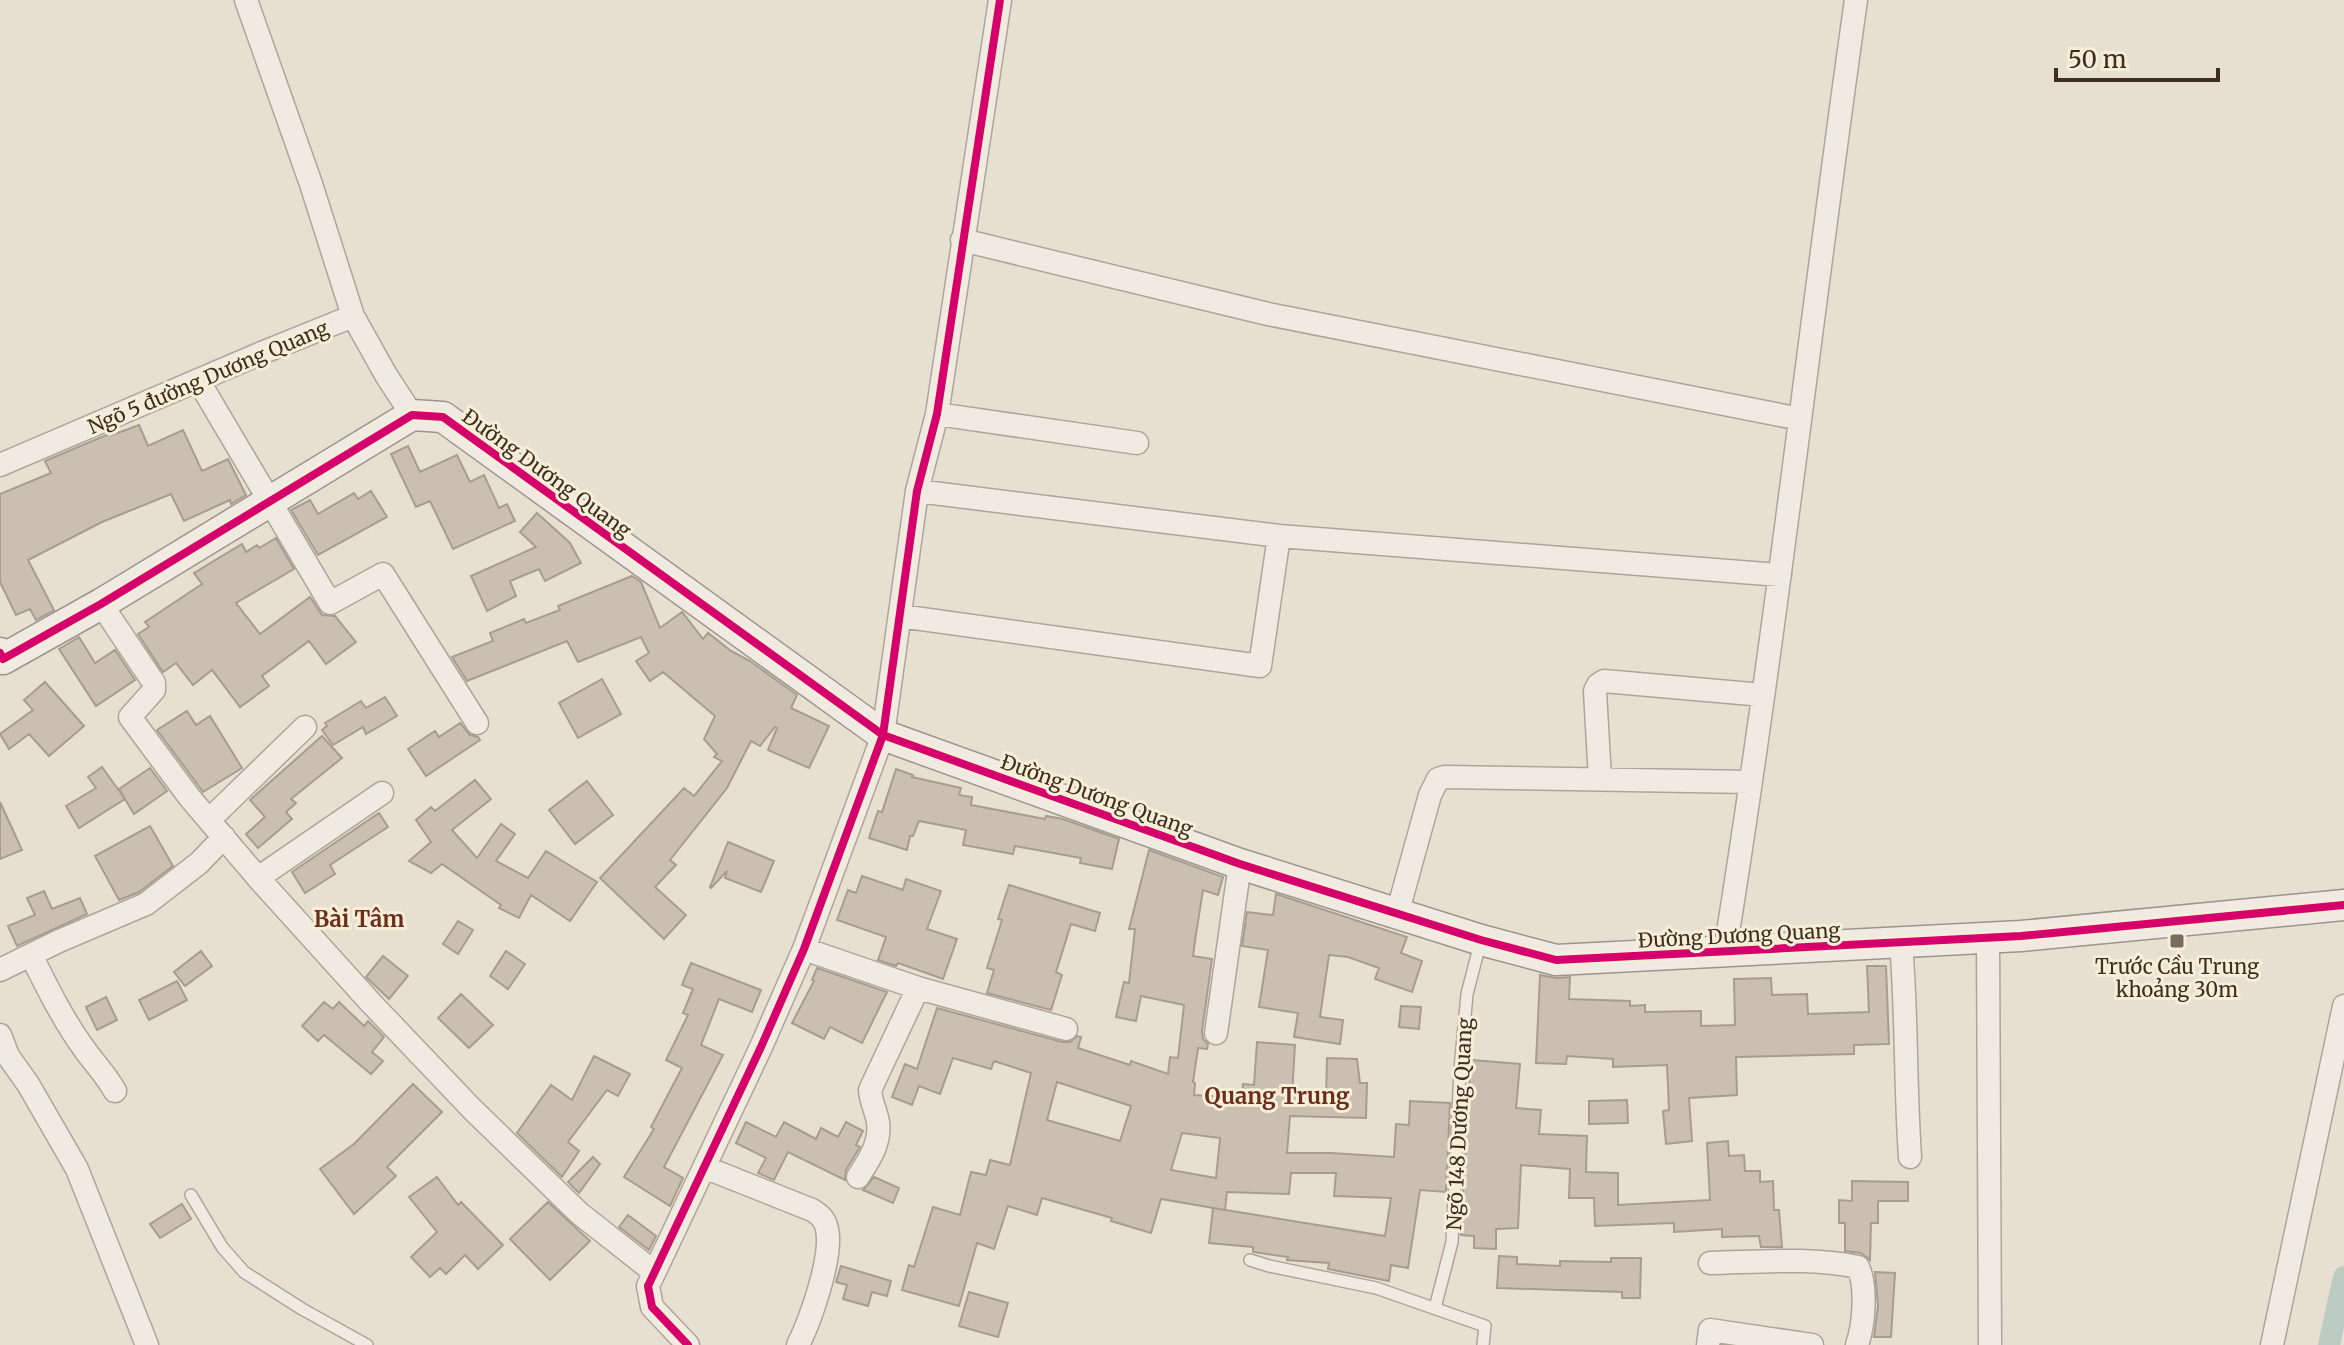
<svg xmlns="http://www.w3.org/2000/svg" width="2344" height="1345" font-family="Merriweather,serif">
	<style>
		.lines { fill: none; stroke-linecap: round; stroke-linejoin: round }
		.canal { stroke: #bcccc2; stroke-width: 22 }
		.building { fill: #cbbfb2; stroke: #a89c90; stroke-width: 2; fill-rule: evenodd }
		.lane-casing { stroke: #ada599; stroke-width: 14 }
		.street-casing { stroke: #ada599; stroke-width: 25 }
		.secondary-casing { stroke: #9c958a; stroke-width: 33 }
		.lane { stroke: #efebe3; stroke-width: 11 }
		.street { stroke: #efebe3; stroke-width: 22 }
		.secondary { stroke: #efebe3; stroke-width: 30 }
		.cycleway-casing { stroke: #f7eed8; stroke-width: 13 }
		.cycleway { stroke: #d6006c; stroke-width: 8 }
		.poi-dot { fill: #786c5e; stroke: #f7eed8; stroke-width: 3 }
		.labels { text-anchor: middle; dominant-baseline: central; stroke-width: 6; stroke-linejoin: round; paint-order: stroke }
		.street-label { font-size: 20px; fill: #3d2e20; stroke: #f7eed8 }
		.poi-label { font-size: 20px; fill: #3d2e20; stroke: #f7eed8 }
		.neighbourhood-label { font-size: 22px; font-weight: bold; fill: #6b2e1e; stroke: #f7eed8 }
	</style>
	<rect width="100%" height="100%" fill="#e7e0d1"/>
	<g class="lines">
		<path class="canal" d="M2329,1345L2344,1277"/>
	</g>
	<path class="building" d="M139,425L148,446L183,430L202,471L228,459L246,495L231,504L230,500L184,521L171,494L102,522L28,560L54,610L36,620L30,609L16,615L0,582V494L51,473L45,461L111,433L112,435Z
		M408,446L420,472L457,455L470,482L484,475L499,508L507,504L515,521L453,549L430,501L416,507L391,454Z
		M371,491L387,517L318,555L291,510L310,500L318,514L354,493L358,499Z
		M537,513L570,543L581,563L545,581L539,569L510,581L516,596L487,611L471,576L536,547L520,532Z
		M276,538L294,569L236,603L260,634L310,597L322,615L335,616L356,642L326,664L309,641L262,676L269,686L240,707L212,670L193,685L176,663L163,672L138,634L149,627L145,622L202,584L194,573L242,544L246,552L257,545L259,548Z
		M632,576L641,582L660,628L682,612L703,639L708,633L731,651L750,661L797,695L791,708L829,726L809,768L768,750L777,728L775,727L760,746L751,741L727,788L670,860L676,865L655,887L686,915L664,939L600,878L684,788L694,796L722,761L714,757L717,754L704,739L715,716L663,672L650,681L636,661L649,653L641,637L578,662L567,641L467,681L452,657L493,641L490,633L524,619L526,623L560,610L558,606Z
		M79,637L95,663L115,650L135,680L96,706L59,649Z
		M602,679L621,714L578,738L559,703Z
		M45,682L84,726L49,756L29,734L9,749L0,734L33,710L24,700Z
		M385,697L397,716L366,734L363,727L333,745L322,730L327,726L325,723L361,701L366,708Z
		M187,711L196,725L210,716L242,768L203,792L157,730Z
		M460,723L470,735L478,737L480,740L426,776L408,749L435,731L439,737Z
		M322,736L342,758L291,799L296,803L286,812L292,819L258,848L246,834L265,817L250,800Z
		M102,767L125,799L79,828L66,806L96,788L88,777Z
		M150,768L167,791L134,814L119,789Z
		M896,769L913,775L912,777L961,788L959,795L972,797L971,805L1045,819L1046,816L1063,819L1119,839L1112,869L1080,863L1081,858L1015,846L1013,854L963,845L966,830L919,821L913,836H910L907,850L869,838L878,811L882,812Z
		M475,780L491,799L452,830L477,858L501,824L515,834L496,861L528,878L546,851L597,882L570,921L531,895L519,918L499,908L501,905L442,864L431,873L409,861L431,842L416,820L431,807L435,811Z
		M587,781L613,815L575,844L549,810Z
		M0,802L22,850L0,859Z
		M379,813L388,827L330,865L335,874L305,893L292,872Z
		M150,826L173,866L139,892L119,900L95,856Z
		M728,842L774,861L761,892L725,878L727,871L711,888L710,887Z
		M1149,850L1223,877L1218,895L1203,890L1196,934L1193,956L1212,959L1202,1031L1203,1039L1208,1044L1207,1049L1198,1048L1193,1082L1195,1083L1194,1095L1242,1098L1243,1084L1254,1085L1257,1042L1295,1045L1292,1095L1326,1096L1327,1058L1357,1059L1360,1083H1367L1366,1118L1290,1116L1287,1153H1331L1394,1157L1396,1124L1409,1125L1410,1101L1450,1103L1446,1192L1420,1190L1408,1268L1391,1265L1389,1281L1328,1269L1329,1263L1287,1260L1288,1257L1253,1252V1247L1209,1243L1213,1208L1385,1236L1391,1198L1334,1196L1336,1173H1291L1289,1194L1227,1192L1225,1210L1161,1199L1151,1233L1111,1221L1112,1218L1042,1198L1037,1215L1008,1206L994,1249L977,1243L959,1306L902,1290L909,1265L914,1267L933,1207L960,1215L971,1172L986,1175L990,1160L1010,1165L1031,1073L994,1061L991,1069L953,1058L940,1094L919,1086L912,1105L892,1097L905,1064L917,1069L937,1008L1062,1042H1070L1077,1036L1081,1037L1078,1048L1130,1065L1131,1061L1168,1074L1170,1057L1178,1058L1184,1005L1141,996L1136,1021L1116,1017L1124,982L1129,983L1135,929H1129ZM1057,1082L1131,1106L1120,1141L1047,1120ZM1182,1133L1220,1138L1216,1178L1171,1170Z
		M862,876L903,890L906,879L941,891L927,929L957,939L943,979L898,963L896,966L878,960L886,937L837,920L848,890L856,893Z
		M1009,885L1100,913L1095,931L1071,924L1056,972L1062,975L1051,1010L987,993L994,970L987,968L1002,920L998,919Z
		M44,891L52,909L80,898L87,914L17,946L8,926L35,915L27,898Z
		M1276,894L1407,937L1401,953L1422,961L1412,992L1375,979L1379,968L1348,957L1329,955L1320,1017L1343,1020L1340,1044L1294,1037L1298,1013L1259,1007L1268,950L1242,946L1247,912L1273,915Z
		M458,921L473,930L458,954L443,944Z
		M201,951L212,966L185,986L174,972Z
		M506,951L525,964L508,989L490,976Z
		M383,956L408,976L389,999L366,977Z
		M691,963L761,990L752,1012L719,999L701,1045L723,1055L664,1167L683,1178L670,1206L624,1177L654,1129L651,1127L682,1068L666,1060L688,1015L683,1013L693,989L682,985Z
		M1867,966H1886L1889,1044L1854,1045V1054L1736,1057L1737,1095L1689,1098L1692,1141L1666,1144L1663,1111L1669,1110L1667,1065L1613,1067V1059L1567,1056L1566,1064L1536,1063L1540,975L1556,978L1570,977L1569,999L1630,1001V1006L1645,1005V1012L1701,1011V1026L1735,1025L1734,979L1771,978L1772,995L1807,994L1808,1014L1869,1012Z
		M817,968L887,992L862,1043L830,1027L824,1039L792,1023L814,981L812,980Z
		M177,981L187,1000L149,1020L139,1000Z
		M461,994L493,1025L469,1048L438,1018Z
		M106,997L117,1020L97,1030L86,1007Z
		M324,1002L333,1009L339,1002L364,1026L368,1021L384,1037L372,1052L383,1061L371,1074L324,1035L318,1041L302,1026Z
		M1401,1006L1421,1007L1419,1029L1399,1027Z
		M594,1056L630,1074L618,1096L607,1090L568,1142L579,1151L562,1177L517,1133L551,1085L572,1100Z
		M1472,1060L1520,1064L1516,1108L1541,1110L1539,1134L1587,1136L1586,1172L1618,1173V1205L1710,1200L1707,1143L1728,1141L1729,1156L1744,1155L1745,1171H1760V1182L1773,1181L1774,1210H1779L1782,1247H1761L1759,1236L1722,1237V1229L1674,1232V1223L1595,1226L1594,1198H1569L1570,1169L1521,1165L1518,1228L1496,1229V1249L1474,1248V1236L1461,1235L1467,1104Z
		M413,1084L442,1112L387,1167L396,1176L354,1214L320,1169L354,1144Z
		M1627,1100L1628,1123L1589,1124V1101Z
		M746,1122L776,1137L784,1122L816,1139L821,1128L838,1137L846,1122L863,1131L856,1145L860,1147L846,1170L845,1180L788,1152L774,1180L758,1173L766,1158L736,1143Z
		M593,1157L600,1164L579,1193L568,1182Z
		M437,1177L458,1205L461,1202L503,1245L478,1269L465,1255L446,1274L440,1268L430,1277L411,1257L437,1232L409,1197Z
		M874,1177L899,1188L893,1203L863,1190Z
		M1852,1181L1908,1182V1201H1878V1223H1871L1870,1260L1861,1253L1845,1251V1223H1839V1200L1852,1201Z
		M548,1202L590,1241L550,1280L510,1239Z
		M182,1204L191,1219L160,1238L150,1224Z
		M628,1215L656,1236L649,1250L619,1227Z
		M1499,1256L1517,1257V1264L1560,1266V1261L1611,1262V1258H1641L1640,1298H1622V1292L1497,1288Z
		M841,1266L891,1281L887,1296L872,1292L868,1306L843,1299L847,1285L836,1282Z
		M1875,1272L1895,1273L1891,1337H1874L1878,1306Z
		M969,1292L1008,1303L998,1337L959,1326Z"/>
	<g class="lines">
		<defs>
			<path id="lane" d="M191,1195L222,1247L244,1272L302,1309L367,1345
				M1250,1260L1269,1266L1376,1288L1485,1326L1483,1345
				M1435,1308L1452,1242L1460,1070L1467,994L1481,940"/>
			<path id="street" d="M246,0L311,184L353,316
				M962,240L1268,314L1800,419
				M198,380L330,603L383,574L477,723
				M937,414L1137,443
				M0,465L264,352L353,316L386,375L412,415
				M917,491L1279,536L1780,575
				M101,604L154,683V690L130,717L190,798L258,878L372,1004L472,1109L579,1213L654,1272
				M900,616L1260,666L1279,536
				M1600,779L1595,691L1598,685L1604,681L1763,695
				M209,820L305,727
				M258,878L382,793
				M1397,914L1430,795L1438,779L1444,777L1750,782
				M1988,938L1990,1345
				M1901,943C1907,1014 1905,1086 1910,1157
				M804,949L918,988L1066,1029
				M1725,951C1776,635 1811,317 1856,0
				M31,955C47,987 63,1020 85,1050C95,1064 106,1075 115,1091
				M0,970L59,941L146,904L199,863L224,837
				M1216,1033L1240,864
				M0,1035L8,1056L28,1084L77,1169L147,1345
				M704,1167L812,1210C820,1215 825,1219 827,1229C833,1256 811,1319 798,1345
				M858,1177C869,1160 881,1143 878,1122C876,1110 871,1103 870,1090L918,988
				M1710,1263C1759,1262 1811,1257 1858,1267C1867,1286 1864,1325 1857,1345
				M688,1345L652,1307L648,1286L761,1047L804,949L883,735L917,491L937,414L1000,0
				M1708,1345L1710,1330L1812,1345
				M2272,1345L2344,1006"/>
			<path id="secondary" d="M0,653L3,659L101,604L412,415L443,417L883,735L1240,864L1481,940L1556,960L2021,936L2344,905"/>
		</defs>
		<use href="#lane" class="lane-casing"/>
		<use href="#street" class="street-casing"/>
		<use href="#secondary" class="secondary-casing"/>
		<use href="#lane" class="lane"/>
		<use href="#street" class="street"/>
		<use href="#secondary" class="secondary"/>
		<defs>
			<path id="cycleway" d="M0,653L3,659L101,604L412,415L443,417L883,735L1240,864L1481,940L1556,960L2021,936L2344,905
				M688,1345L652,1307L648,1286L761,1047L804,949L883,735L917,491L937,414L1000,0"/>
		</defs>
		<use href="#cycleway" class="cycleway-casing"/>
		<use href="#cycleway" class="cycleway"/>
	</g>
	<rect class="poi-dot" x="2169" y="933" width="16" height="16" rx="4"/>
	<g class="labels">
		<g class="street-label">
			<text transform="translate(208 377) rotate(-23)">Ngõ 5 đường Dương Quang</text>
			<text transform="translate(547 473) rotate(36)">Đường Dương Quang</text>
			<text transform="translate(1097 795) rotate(20)">Đường Dương Quang</text>
			<text transform="translate(1739 935) rotate(-3)">Đường Dương Quang</text>
			<text transform="translate(1459 1124) rotate(-87)">Ngõ 148 Dương Quang</text>
		</g>
		<g class="poi-label">
			<text x="2177" y="966">Trước Cầu Trung<tspan x="2177" dy="23">khoảng 30m</tspan></text>
		</g>
		<g class="neighbourhood-label">
			<text x="359" y="919">Bài Tâm</text>
			<text x="1277" y="1096">Quang Trung</text>
		</g>
	</g>
	<path d="M2056 68v12h162v-12" fill="none" stroke="#3d2e20" stroke-width="4"/>
	<text x="2068" y="68" font-size="24" fill="#3d2e20" stroke="#f7eed8" stroke-width="6" paint-order="stroke">50 m</text>
</svg>
